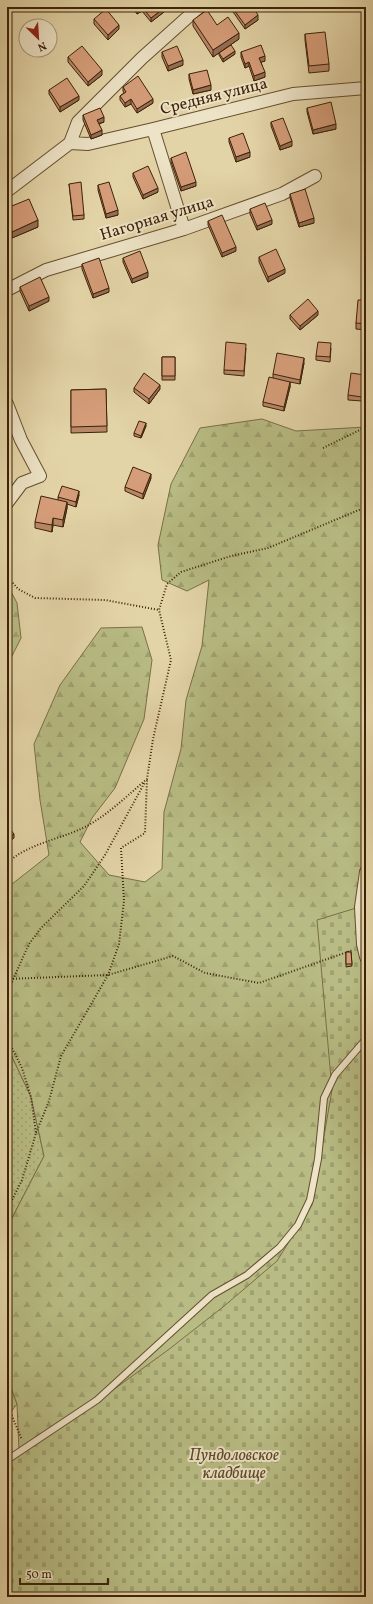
<svg xmlns="http://www.w3.org/2000/svg" width="373" height="1604" font-family="Vollkorn,serif">
	<style>
		.grass { fill: url(#grass-dots); stroke: #7a6f46 }
		.forest { fill: url(#forest-firs); stroke: #7a6f46 }
		.cemetery { fill: url(#cemetery-stones); stroke: #7a6f46 }
		.lines { fill: none; stroke-linecap: round; stroke-linejoin: round }
		.service-casing { stroke: #664e30; stroke-width: 8 }
		.minor-casing { stroke: #664e30; stroke-width: 14 }
		.path { stroke: #3d2208; stroke-width: 2; stroke-dasharray: 1 2; stroke-linecap: butt }
		.service { stroke: #ede3c6; stroke-width: 6 }
		.minor { stroke: #ede3c6; stroke-width: 12 }
		.wall { fill: #b78768; stroke: #3d2208 }
		.shaded-wall { fill: #956e55; stroke: #3d2208 }
		.building { fill: #d59d79; stroke: #3d2208 }
		.labels { text-anchor: middle; dominant-baseline: central; stroke-width: 4; stroke-linejoin: round; paint-order: stroke }
		.street-label { font-size: 16px; fill: #3d2208; stroke: #ede3c6 }
		.park-label { font-size: 16px; font-style: italic; fill: #5c4827; stroke: #ede3c6 }
	</style>
	<defs>
		<pattern id="grass-dots" width="8" height="8" patternUnits="userSpaceOnUse"><rect width="8" height="8" fill="#b8bc84"/><path d="M2 2h.1M6 6h.1" fill="none" stroke="#9fa170" stroke-width="1.8" stroke-linecap="round"/></pattern>
		<pattern id="forest-firs" width="22" height="20" patternUnits="userSpaceOnUse"><rect width="22" height="20" fill="#b8bc84"/><path d="M5 1l3.5 6h-7zM16 11l3.5 6h-7z" fill="#9fa170"/></pattern>
		<pattern id="cemetery-stones" width="16" height="16" patternUnits="userSpaceOnUse"><rect width="16" height="16" fill="#b8bc84"/><path d="M2 7V4a2 2 0 0 1 4 0v3zM10 15v-3a2 2 0 0 1 4 0v3z" fill="#9fa170"/></pattern>
	</defs>
	<rect width="100%" height="100%" fill="#e3d4a7"/>
	<filter id="stains"><feTurbulence type="fractalNoise" baseFrequency=".005" numOctaves="4"/><feColorMatrix values="0 0 0 0 .2 0 0 0 0 .09 0 0 0 0 .02 0 0 0 .5 -.17"/></filter>
	<radialGradient id="worn" r=".72"><stop offset=".6" stop-color="#630" stop-opacity="0"/><stop offset="1" stop-color="#630" stop-opacity=".3"/></radialGradient>
	<path class="grass" d="M7,1046L31,1097L44,1156L10,1222L7,1242Z
		M7,1377L17,1404L7,1417Z"/>
	<path class="forest" d="M262,419L296,431L366,427V1597H7L19,1450L17,1404L7,1377V1242L10,1222L44,1156L31,1097L7,1046V888L49,855L40,800L34,744L60,685L101,628L142,627L152,660L144,719L115,788L92,818L80,842L109,875L145,882L162,869L164,812L181,749L186,700L202,646L209,580L187,591L162,580L158,545L171,484L200,428Z
		M7,584L17,603L21,638L7,666Z"/>
	<path class="cemetery" d="M366,905V1597H7V1457L80,1414L168,1350L223,1307L277,1261L312,1205L332,1090L317,920Z"/>
	<g class="lines">
		<defs>
			<path id="service" d="M7,1460L97,1400L212,1295L247,1275L280,1247L298,1225L310,1200L318,1159L324,1098L335,1075L366,1039"/>
			<path id="minor" d="M153,129L184,229
				M70,143L88,144L153,129L293,94L366,88
				M7,191L70,143L78,122L142,58L199,7
				M7,290L46,270L184,229L282,194L315,176
				M7,404L21,440L40,476L22,483L7,503
				M366,872L361,907L363,944L366,957"/>
		</defs>
		<use href="#service" class="service-casing"/>
		<use href="#minor" class="minor-casing"/>
		<path class="path" d="M323,448L366,427
			M7,576L18,589L35,598L105,600L159,610
			M7,864C25,843 69,838 92,823C112,811 129,794 147,779L153,739L171,660L159,610L167,584L181,572L231,556L268,548L366,507
			M7,979L108,975L173,956L205,973L259,983L353,950
			M7,993L29,944L41,928L84,886L105,855L145,782
			M7,1045L12,1048L22,1068L31,1097L36,1133L22,1180L7,1210
			M36,1133L49,1101L61,1056L108,975L119,944L124,901L121,848L145,833L147,779
			M7,1404L22,1440"/>
		<use href="#service" class="service"/>
		<use href="#minor" class="minor"/>
	</g>
	<path class="wall" d="M132,7H164V12L151,22L142,11L137,14Z
		M231,7H253L258,20L245,29L231,9Z
		M94,19L119,29L108,40L94,24Z
		M193,20L217,25L239,39L213,57L193,26Z
		M305,34L329,64V71L309,73L305,40Z
		M162,52L183,65L168,71L162,57Z
		M241,52L265,61L261,62L265,77L254,81L249,66L245,68L241,57Z
		M219,53L235,54L223,62L219,55Z
		M68,57L102,75L88,86L68,62Z
		M189,74L211,90L193,94L189,79Z
		M123,87L153,103L137,113L131,104L125,107L120,100V96L124,93L123,91Z
		M49,90L79,100L60,112L49,94Z
		M307,108L336,129L313,134L307,112Z
		M83,115L104,122L99,124L102,135L91,139L83,120Z
		M271,122L292,146L280,150L271,126Z
		M229,138L250,157L236,162L229,142Z
		M171,158L196,186L181,191L171,162Z
		M133,173L158,192L143,199L133,177Z
		M69,184L84,215V219L73,220Z
		M98,185L118,215L106,218L98,190Z
		M290,194L314,223L299,227L290,198Z
		M7,208L38,227L12,238L7,226Z
		M250,209L272,224L257,230L250,214Z
		M362,214H366V233L362,234Z
		M208,221L236,251L222,257L208,225Z
		M259,257L285,273L268,282L259,262Z
		M123,258L148,277L132,283L123,262Z
		M82,264L109,292L93,298L82,269Z
		M20,287L49,301L29,311L20,291Z
		M366,300V330L356,329V323Z
		M290,315H318L300,330L290,319Z
		M246,348L244,376L224,374V370Z
		M331,348L330,362L316,360V356Z
		M162,357H175V380H162Z
		M304,363L300,384L290,382V387L284,411L263,406V402L273,378V374Z
		M365,379L362,401L348,400V395Z
		M134,388L160,389L149,404L134,392Z
		M106,389L107,432L71,433V390Z
		M146,426L141,438L134,436V433Z
		M151,478L143,499L125,491V487Z
		M79,495L76,507L67,504V508L63,527L53,525L52,532L35,528V522L58,500V497Z
		M346,952H351L352,966L346,967Z"/>
	<path class="shaded-wall" d="M141,7H142V11L137,14V10Z
		M164,8V12L151,22V18Z
		M258,15V20L245,29V25Z
		M119,25V29L108,40V35Z
		M239,33V39L213,57V50Z
		M235,51V54L223,62V59Z
		M265,56V61L259,63V58Z
		M183,60V65L168,71V66Z
		M249,62V66L245,68V64Z
		M102,70V75L88,86V82Z
		M265,72V77L254,81V76Z
		M211,85V90L193,94V90Z
		M79,96V100L60,112V107Z
		M131,99V104L125,107V103Z
		M153,99V103L137,113V109Z
		M104,117V122L97,124V120Z
		M336,124V129L313,134V130Z
		M102,130V135L91,139V135Z
		M292,141V146L280,150V146Z
		M250,152V157L236,162V157Z
		M196,182V186L181,191V187Z
		M158,188V192L143,199V195Z
		M118,210V215L106,218V214Z
		M314,218V223L299,227V223Z
		M38,220V227L12,238V232Z
		M272,220V224L257,230V226Z
		M236,247V251L222,257V253Z
		M9,267V272L7,273V269Z
		M285,269V273L268,282V277Z
		M148,272V277L132,283V279Z
		M109,288V292L93,298V294Z
		M49,297V301L29,311V306Z
		M318,311V315L300,330V326Z
		M304,358V363L300,384V380Z
		M290,382V387L284,411V407Z
		M160,385V389L149,404V399Z
		M146,423V426L141,438V436Z
		M151,474V478L143,499V494Z
		M79,491V495L76,507V502Z
		M67,502V508L63,527V520Z
		M53,518V525L52,532V525Z
		M14,834V838L7,843V839Z"/>
	<path class="building" d="M135,7H141L137,10Z
		M142,7H164V8L151,18Z
		M232,7H253L258,15L245,25Z
		M106,9L119,25L108,35L94,19Z
		M207,10L217,25L228,17L239,33L213,50L193,20Z
		M325,32L329,64L309,66L305,34Z
		M231,45L235,51L223,59L219,53Z
		M261,45L265,56L259,58L265,72L254,76L249,62L245,64L241,52Z
		M82,46L102,70L88,82L68,57Z
		M177,46L183,60L168,66L162,52Z
		M207,70L211,85L193,90L189,74Z
		M138,76L153,99L137,109L131,99L125,103L120,96L126,92L123,87Z
		M67,78L79,96L60,107L49,90Z
		M331,102L336,124L313,130L307,108Z
		M100,108L104,117L97,120L102,130L91,135L83,115Z
		M283,118L292,141L280,146L271,122Z
		M243,133L250,152L236,157L229,138Z
		M186,152L196,182L181,187L171,158Z
		M148,166L158,188L143,195L133,173Z
		M81,182L84,215L73,216L69,184Z
		M109,182L118,210L106,214L98,185Z
		M305,189L314,218L299,223L290,194Z
		M29,199L38,220L12,232L7,219V208Z
		M265,203L272,220L257,226L250,209Z
		M362,214H366V229H362Z
		M222,215L236,247L222,253L208,221Z
		M276,249L285,269L268,277L259,257Z
		M140,251L148,272L132,279L123,258Z
		M99,258L109,288L93,294L82,264Z
		M40,277L49,297L29,306L20,287Z
		M308,299L318,311L300,326L290,315Z
		M358,300H366V324L356,323Z
		M226,342L246,344L244,371L224,370Z
		M318,342L331,343L330,357L316,356Z
		M277,353L304,358L300,380L273,374Z
		M162,357H175V376H162Z
		M144,373L160,385L149,399L134,388Z
		M351,373L365,375L362,397L348,395Z
		M269,377L290,382L284,407L263,402Z
		M106,389L107,426L71,427V390Z
		M139,421L146,423L141,436L134,433Z
		M133,467L151,474L143,494L125,487Z
		M62,486L79,491L76,502L58,497Z
		M41,496L67,502L63,520L53,518L52,525L35,522Z
		M7,825L14,834L7,839Z
		M346,952H351L352,964H346Z"/>
	<g class="labels">
		<g class="street-label">
			<text transform="translate(214 97) rotate(-14)">Средняя улица</text>
			<text transform="translate(157 219) rotate(-17)">Нагорная улица</text>
		</g>
		<g class="park-label">
			<text x="234" y="1456">Пундоловское<tspan x="234" dy="18">кладбище</tspan></text>
		</g>
	</g>
	<rect width="373" height="1604" fill="none" stroke="#e3d4a7" stroke-width="24"/>
	<rect x="8" y="8" width="357" height="1588" fill="none" stroke="#3d2208" stroke-width="2"/>
	<rect x="12" y="12" width="349" height="1580" fill="none" stroke="#3d2208"/>
	<g transform="translate(38 38) rotate(155)"><circle r="19" fill="#ede3c6" stroke="#a7967a"/>
	<path d="M0-3L7 15L0 10L-7 15Z" fill="#8f2418"/>
	<text y="-6" font-size="11" font-weight="bold" text-anchor="middle" fill="#3d2208">N</text>
	</g>
	<path d="M20 1578v6h88v-6" fill="none" stroke="#3d2208" stroke-width="2"/>
	<text x="26" y="1578" font-size="12" fill="#3d2208" stroke="#ede3c6" stroke-width="3" paint-order="stroke">50 m</text>
	<rect width="100%" height="100%" filter="url(#stains)"/>
	<rect width="100%" height="100%" fill="url(#worn)"/>
</svg>
